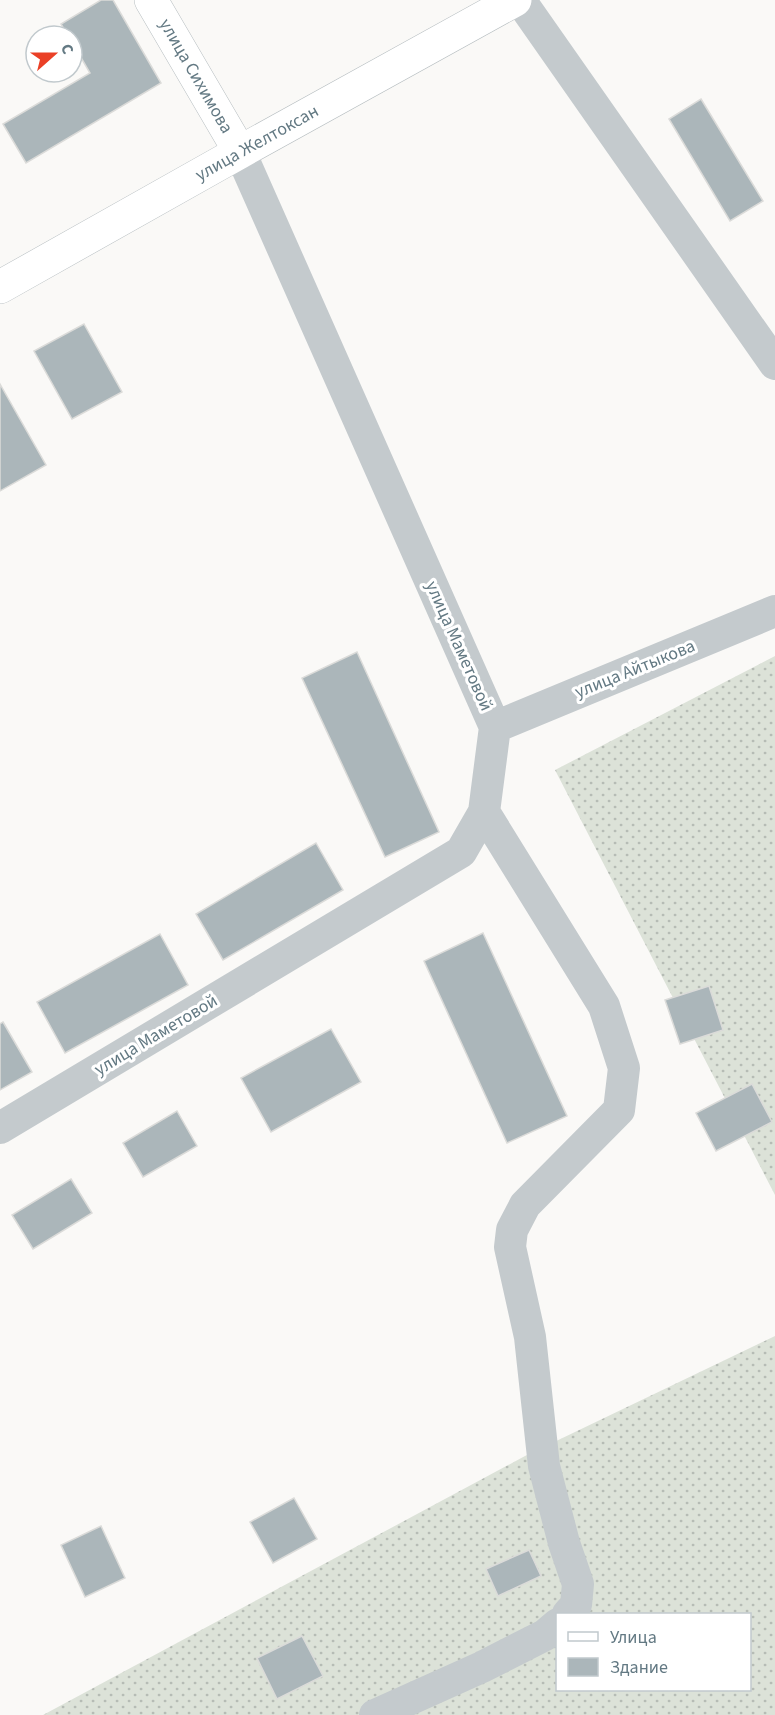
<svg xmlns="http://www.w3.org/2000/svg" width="775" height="1715" font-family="'Source Sans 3',sans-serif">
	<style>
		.grass { fill: url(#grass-dots); fill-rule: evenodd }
		.building { fill: #abb6ba; stroke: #dbdbd9; stroke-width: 1.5 }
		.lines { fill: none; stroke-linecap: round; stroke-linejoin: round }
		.secondary-casing { stroke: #b7bec1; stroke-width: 34 }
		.street { stroke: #c4cacd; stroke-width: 32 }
		.secondary { stroke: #fff; stroke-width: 33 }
		.labels { text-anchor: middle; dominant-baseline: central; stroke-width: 6; stroke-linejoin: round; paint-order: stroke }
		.street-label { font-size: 18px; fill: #637983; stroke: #fff }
	</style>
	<defs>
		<pattern id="grass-dots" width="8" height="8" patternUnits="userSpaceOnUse" patternTransform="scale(1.5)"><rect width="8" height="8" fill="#dce2d8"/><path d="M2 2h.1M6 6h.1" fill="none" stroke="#b6bcb5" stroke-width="1.8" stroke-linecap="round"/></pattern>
	</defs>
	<rect width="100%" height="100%" fill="#faf9f7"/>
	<path class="grass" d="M775,656V1195L555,770Z
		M775,1336V1715H43L525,1456ZM558,1614H750V1690H558Z"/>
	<path class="building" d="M101,0H113L161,83L26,163L3,124L90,73L72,42V36H68L61,24Z
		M701,99L763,201L730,221L669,119Z
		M84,324L122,392L72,419L34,351Z
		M0,384L46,465L0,491Z
		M357,652L439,832L385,857L302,678Z
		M316,843L343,890L223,960L196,914Z
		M483,933L567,1116L507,1143L424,961Z
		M160,934L188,985L65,1053L37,1002Z
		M709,986L723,1030L680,1044L665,1000Z
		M3,1022L32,1072L0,1090V1024Z
		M331,1029L361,1082L271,1132L241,1078Z
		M752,1084L772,1122L716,1151L696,1113Z
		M177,1111L197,1146L143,1177L123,1143Z
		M71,1179L92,1213L33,1249L12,1215Z
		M294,1498L317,1539L273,1563L250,1522Z
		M101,1526L125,1578L85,1597L61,1545Z
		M529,1550L541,1576L498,1596L486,1569Z
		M302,1636L323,1676L277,1699L257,1658Z"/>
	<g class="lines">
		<defs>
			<path id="secondary" d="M151,0L240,152
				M0,287L240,152L515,0"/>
		</defs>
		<use href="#secondary" class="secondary-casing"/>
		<path class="street" d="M520,0L775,364
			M495,727L775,611
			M484,812L604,1006L624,1068L619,1110L525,1205L512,1230L510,1247L530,1337L544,1466L564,1543L578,1584L576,1605L568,1614
			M0,1128L461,852L484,812L495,727L240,152
			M375,1715L482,1667L545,1635L558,1624"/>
		<use href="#secondary" class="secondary"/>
	</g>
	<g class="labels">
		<g class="street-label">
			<text transform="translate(196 76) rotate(60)">улица Сихимова</text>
			<text transform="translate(257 143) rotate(-29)">улица Желтоксан</text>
			<text transform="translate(459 646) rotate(66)">улица Маметовой</text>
			<text transform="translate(635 669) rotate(-22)">улица Айтыкова</text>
			<text transform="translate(156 1035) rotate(-31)">улица Маметовой</text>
		</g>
	</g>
	<rect x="556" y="1613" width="195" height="78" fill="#ffffff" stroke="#c1c9cd" stroke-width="1.5"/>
	<rect x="568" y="1632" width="30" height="9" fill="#ffffff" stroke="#c1c9cd" stroke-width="1.5"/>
	<text x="610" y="1643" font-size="18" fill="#637983">Улица</text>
	<rect x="568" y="1658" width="30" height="18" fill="#abb6ba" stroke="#c1c9cd" stroke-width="1.5"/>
	<text x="610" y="1673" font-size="18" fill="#637983">Здание</text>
	<g transform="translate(54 54) rotate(69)"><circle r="28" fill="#ffffff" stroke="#c1c9cd" stroke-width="1.5"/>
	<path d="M0-4.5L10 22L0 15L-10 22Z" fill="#ea4026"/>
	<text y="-9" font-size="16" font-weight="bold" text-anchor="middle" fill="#637983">С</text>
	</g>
</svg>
